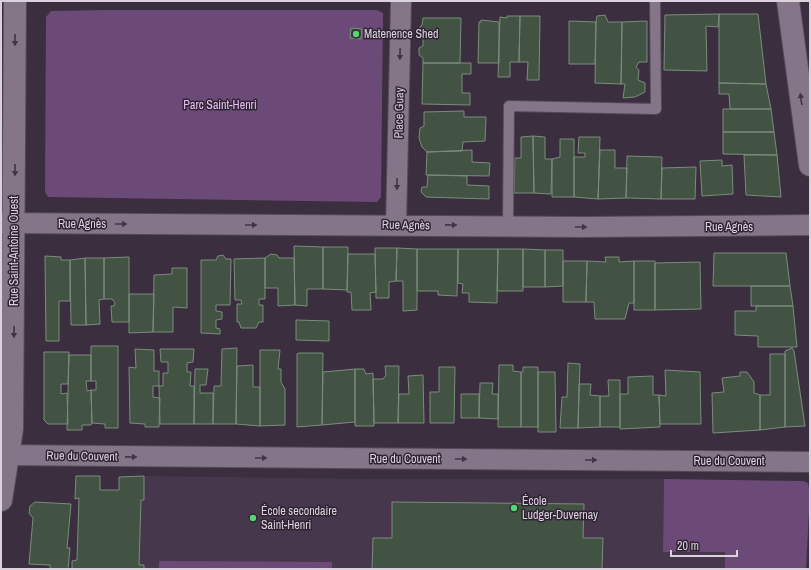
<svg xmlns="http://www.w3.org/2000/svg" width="811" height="570" font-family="'Archivo Narrow',sans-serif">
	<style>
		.built { fill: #47374c }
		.green { fill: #6c4a77 }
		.building { fill: #425344; stroke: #7a8d7c }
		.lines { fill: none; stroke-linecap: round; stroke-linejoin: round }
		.lane-casing { stroke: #554b59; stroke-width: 12 }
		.street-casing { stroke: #554b59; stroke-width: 22 }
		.secondary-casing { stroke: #554b59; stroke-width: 24 }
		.lane { stroke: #847688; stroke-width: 10 }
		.street { stroke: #847688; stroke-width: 20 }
		.secondary { stroke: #847688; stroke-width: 22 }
		.oneway { fill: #413445 }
		.poi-dot { fill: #56d671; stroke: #302434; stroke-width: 1.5 }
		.labels { text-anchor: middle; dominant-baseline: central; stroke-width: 3; stroke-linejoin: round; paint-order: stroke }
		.poi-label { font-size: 12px; fill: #dad2dd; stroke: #302434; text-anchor: start }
		.park-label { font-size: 12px; fill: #e8c0f5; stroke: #302434 }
		.street-label { font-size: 12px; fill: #dad2dd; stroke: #302434 }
	</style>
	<rect width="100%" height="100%" fill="#3b2e3f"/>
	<path class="built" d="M144,476L365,479H664L663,551L725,552V569H144V565H139L141,500L144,499Z"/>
	<path class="green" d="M108,10H377L383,13L381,197L377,202L48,197L45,192L46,17L51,11Z
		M664,479L803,481L808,483L810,493L806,569H725V552H663Z
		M159,561L332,562V569H159Z"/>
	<path class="building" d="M719,14H758L766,84L719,83Z
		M719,14L718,27L706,26L707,71L664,70L665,15Z
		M605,15L608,22H622L621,84L595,83L596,22L597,16Z
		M507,16H520L519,62H510V77H498L500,17L507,18Z
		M520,16H540L539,80H527L528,62H519Z
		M423,18H461L460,63H423V58L419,55V48L423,46V38L419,33V28L422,25Z
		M481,20L499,22V63H478L479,22H481Z
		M569,21L596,22L595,64H569Z
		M647,21V62H639L636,67L639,70L638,80L645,83V92L635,97L623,98L625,84H621L622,22Z
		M351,28L362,29L361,39L350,38Z
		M423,63H471V74H462V93H470V105L422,104Z
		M719,83L766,84L771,109H730L729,94H719Z
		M723,109H771L774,132H723Z
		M464,111V117H486L485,141L463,142L462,151L427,152L422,147L419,138L420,128L424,126V112Z
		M723,132H774L777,155L723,154Z
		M533,136L534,193H514L515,158H521V137Z
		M533,136L545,137V159H552L551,194L534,193Z
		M579,137H600L598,199L574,197V157H585V153H578Z
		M560,139H574V197H552V159L560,157Z
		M472,150V162L490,163L489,176L426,175L427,152Z
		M600,150H615V168H627L626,198L598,199Z
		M744,155H777L781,197L746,195Z
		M627,156L662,157L661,199L626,198Z
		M722,160V166L732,165L733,194L702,196L700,161Z
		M696,167L695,199H661L662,168Z
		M428,175L467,176V185L489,186V199L426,197L421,192L422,187H427Z
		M294,246L323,247V289H307V306L295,305Z
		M323,247H348L347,290L323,289Z
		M375,248H397L396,281L389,282V298H376Z
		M397,248L417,249V310L403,311V281H396Z
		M417,249H458L457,296L438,295V291H417Z
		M458,249H498L497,303L469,302V293H462L463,284L458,283Z
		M498,249H523V291H497Z
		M523,249L545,250V287H523Z
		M545,250H563V286L545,287Z
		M714,253H786L790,286H713Z
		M271,254L277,255L279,258H294L295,305L278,306V288H265V258Z
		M348,254H375L376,292L370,293L371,310H352L351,292H347Z
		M223,255L226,259H231L230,305H216V311L222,312V319L216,320V328L220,329V334L201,333V260H216L218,256Z
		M45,256L61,257V260H70V301H59V341H46Z
		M129,257V322H112L111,306H114L115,303L112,299H104V258Z
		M605,257H619V262L634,261V303H629L625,319H595L594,302H586L587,261L606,262Z
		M85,258L86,325H71L70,260Z
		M85,258H104V299L99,300L100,324L86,325Z
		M265,258V299H259V305H263V322H259L256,328H241L239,322H237V304H242L241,300H235L234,259Z
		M563,261H587L586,302H563Z
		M634,261H655V310H634Z
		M700,262L701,309L655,310V263Z
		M172,268H187V308L173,307V332H153L154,275L172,274Z
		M751,286H790L793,306H751Z
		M129,294H154L153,332L129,333Z
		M756,306H793L797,347H758V336L735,335V311H756Z
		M296,320L329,321V341L296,340Z
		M91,346H118V428H105V424L92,423L91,390H96V381H91Z
		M237,348L236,424H213L214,386H221L222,349Z
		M792,348L794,351L805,426L785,427V351Z
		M135,349L154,350V371H159V386H153V397L160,398L159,427H145V424L130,423L129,367L136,368Z
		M160,349H194L193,362L187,363V372H191L190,386H194V424H160L159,386H163V373H168V362H161Z
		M260,350H280L278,369H281V382L285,389V425L260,426Z
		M44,352H69L68,384H61V394L67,393L68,424H48L44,420Z
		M299,353H323L322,425L297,427V354Z
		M770,354H785V427L760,430V395H770Z
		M69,355H91V381H86L87,391L91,390L92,423L91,425H82V430H67Z
		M568,363L580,364L578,428H560L562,397H567Z
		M253,365V387H260V426L236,424L237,366Z
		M499,365H513V371L521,372V427H498Z
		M385,366H399L398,423H374L373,379H383L386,375Z
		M439,367H455L454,423H430V392H439Z
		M523,367H538V427H521V372H523Z
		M195,369H208L206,385H200V393H213V424H194Z
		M355,369H364L366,374L373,373L374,426H355Z
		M355,369V422L322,425L323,372Z
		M665,370L700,372L701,424H660L659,395L666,396Z
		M538,372H555L556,432H538Z
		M740,372H747L754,382V393L760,395V430L713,433L712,393L724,392L722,378L740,376Z
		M423,375L424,423H398L399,394H409L408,376Z
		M653,376V395H659L660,427L620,429V394H628V377Z
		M608,380H620V427H600V396H609Z
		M480,383H493L492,394H498V419L479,418Z
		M579,384H591L590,395L600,396V427L578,428Z
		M461,394H479V418H461Z
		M76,476H100V490H119V477L144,476V500H141L139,565H144V569H72V561L77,560L79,498L75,499Z
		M35,502L71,504L67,548H70L68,569H50V565L29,564L33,518L29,513L30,506Z
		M392,502L584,504L583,538H603L602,569H372L373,538H392Z"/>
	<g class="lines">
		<defs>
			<path id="lane" d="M508,226L509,106L656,109L655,1"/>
			<path id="street" d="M1,223L583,227L810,225
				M396,225L401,1
				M1,455L810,462"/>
			<path id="secondary" d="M788,1L810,165
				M1,500L12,429L15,1"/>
		</defs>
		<use href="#lane" class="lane-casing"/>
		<use href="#street" class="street-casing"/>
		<use href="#secondary" class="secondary-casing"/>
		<use href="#lane" class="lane"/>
		<use href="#street" class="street"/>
		<use href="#secondary" class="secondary"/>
	</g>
	<defs><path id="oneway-solid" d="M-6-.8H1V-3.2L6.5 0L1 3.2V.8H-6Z"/></defs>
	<g class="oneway">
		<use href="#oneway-solid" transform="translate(15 40) rotate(90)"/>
		<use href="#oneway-solid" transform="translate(400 54) rotate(91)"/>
		<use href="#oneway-solid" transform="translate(801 99) rotate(-98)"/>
		<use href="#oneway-solid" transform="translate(15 170) rotate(90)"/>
		<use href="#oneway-solid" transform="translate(397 184) rotate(91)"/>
		<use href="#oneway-solid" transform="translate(121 224)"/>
		<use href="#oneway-solid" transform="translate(251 225)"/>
		<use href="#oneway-solid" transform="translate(451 225) rotate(1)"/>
		<use href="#oneway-solid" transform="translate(581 227)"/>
		<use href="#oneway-solid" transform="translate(14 332) rotate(91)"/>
		<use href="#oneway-solid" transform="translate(131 457) rotate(1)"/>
		<use href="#oneway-solid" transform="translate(261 458)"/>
		<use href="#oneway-solid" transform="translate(461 459)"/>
		<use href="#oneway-solid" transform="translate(591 460)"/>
	</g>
	<g class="poi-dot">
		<circle cx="356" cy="34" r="4"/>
		<circle cx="514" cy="508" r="4"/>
		<circle cx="253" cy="518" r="4"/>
	</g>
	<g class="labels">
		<g class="poi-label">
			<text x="364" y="34">Matenence Shed</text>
			<text x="522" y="501">École<tspan x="522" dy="14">Ludger-Duvernay</tspan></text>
			<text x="261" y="511">École secondaire<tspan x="261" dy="14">Saint-Henri</tspan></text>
		</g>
		<g class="park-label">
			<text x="220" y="105">Parc Saint-Henri</text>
		</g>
		<g class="street-label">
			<text transform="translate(399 113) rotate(-89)">Place Guay</text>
			<text x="82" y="224">Rue Agnès</text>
			<text transform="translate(406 225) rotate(1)">Rue Agnès</text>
			<text x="729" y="227">Rue Agnès</text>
			<text transform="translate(14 251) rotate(-90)">Rue Saint-Antoine Ouest</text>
			<text transform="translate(82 456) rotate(1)">Rue du Couvent</text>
			<text x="405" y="459">Rue du Couvent</text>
			<text x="729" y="461">Rue du Couvent</text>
		</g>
	</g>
	<rect width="811" height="570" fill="none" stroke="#dad2dd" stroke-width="4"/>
	<path d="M671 550v6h66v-6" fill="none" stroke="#dad2dd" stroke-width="2"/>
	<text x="677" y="550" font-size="12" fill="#dad2dd" stroke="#302434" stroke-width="3" paint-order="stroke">20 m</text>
</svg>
